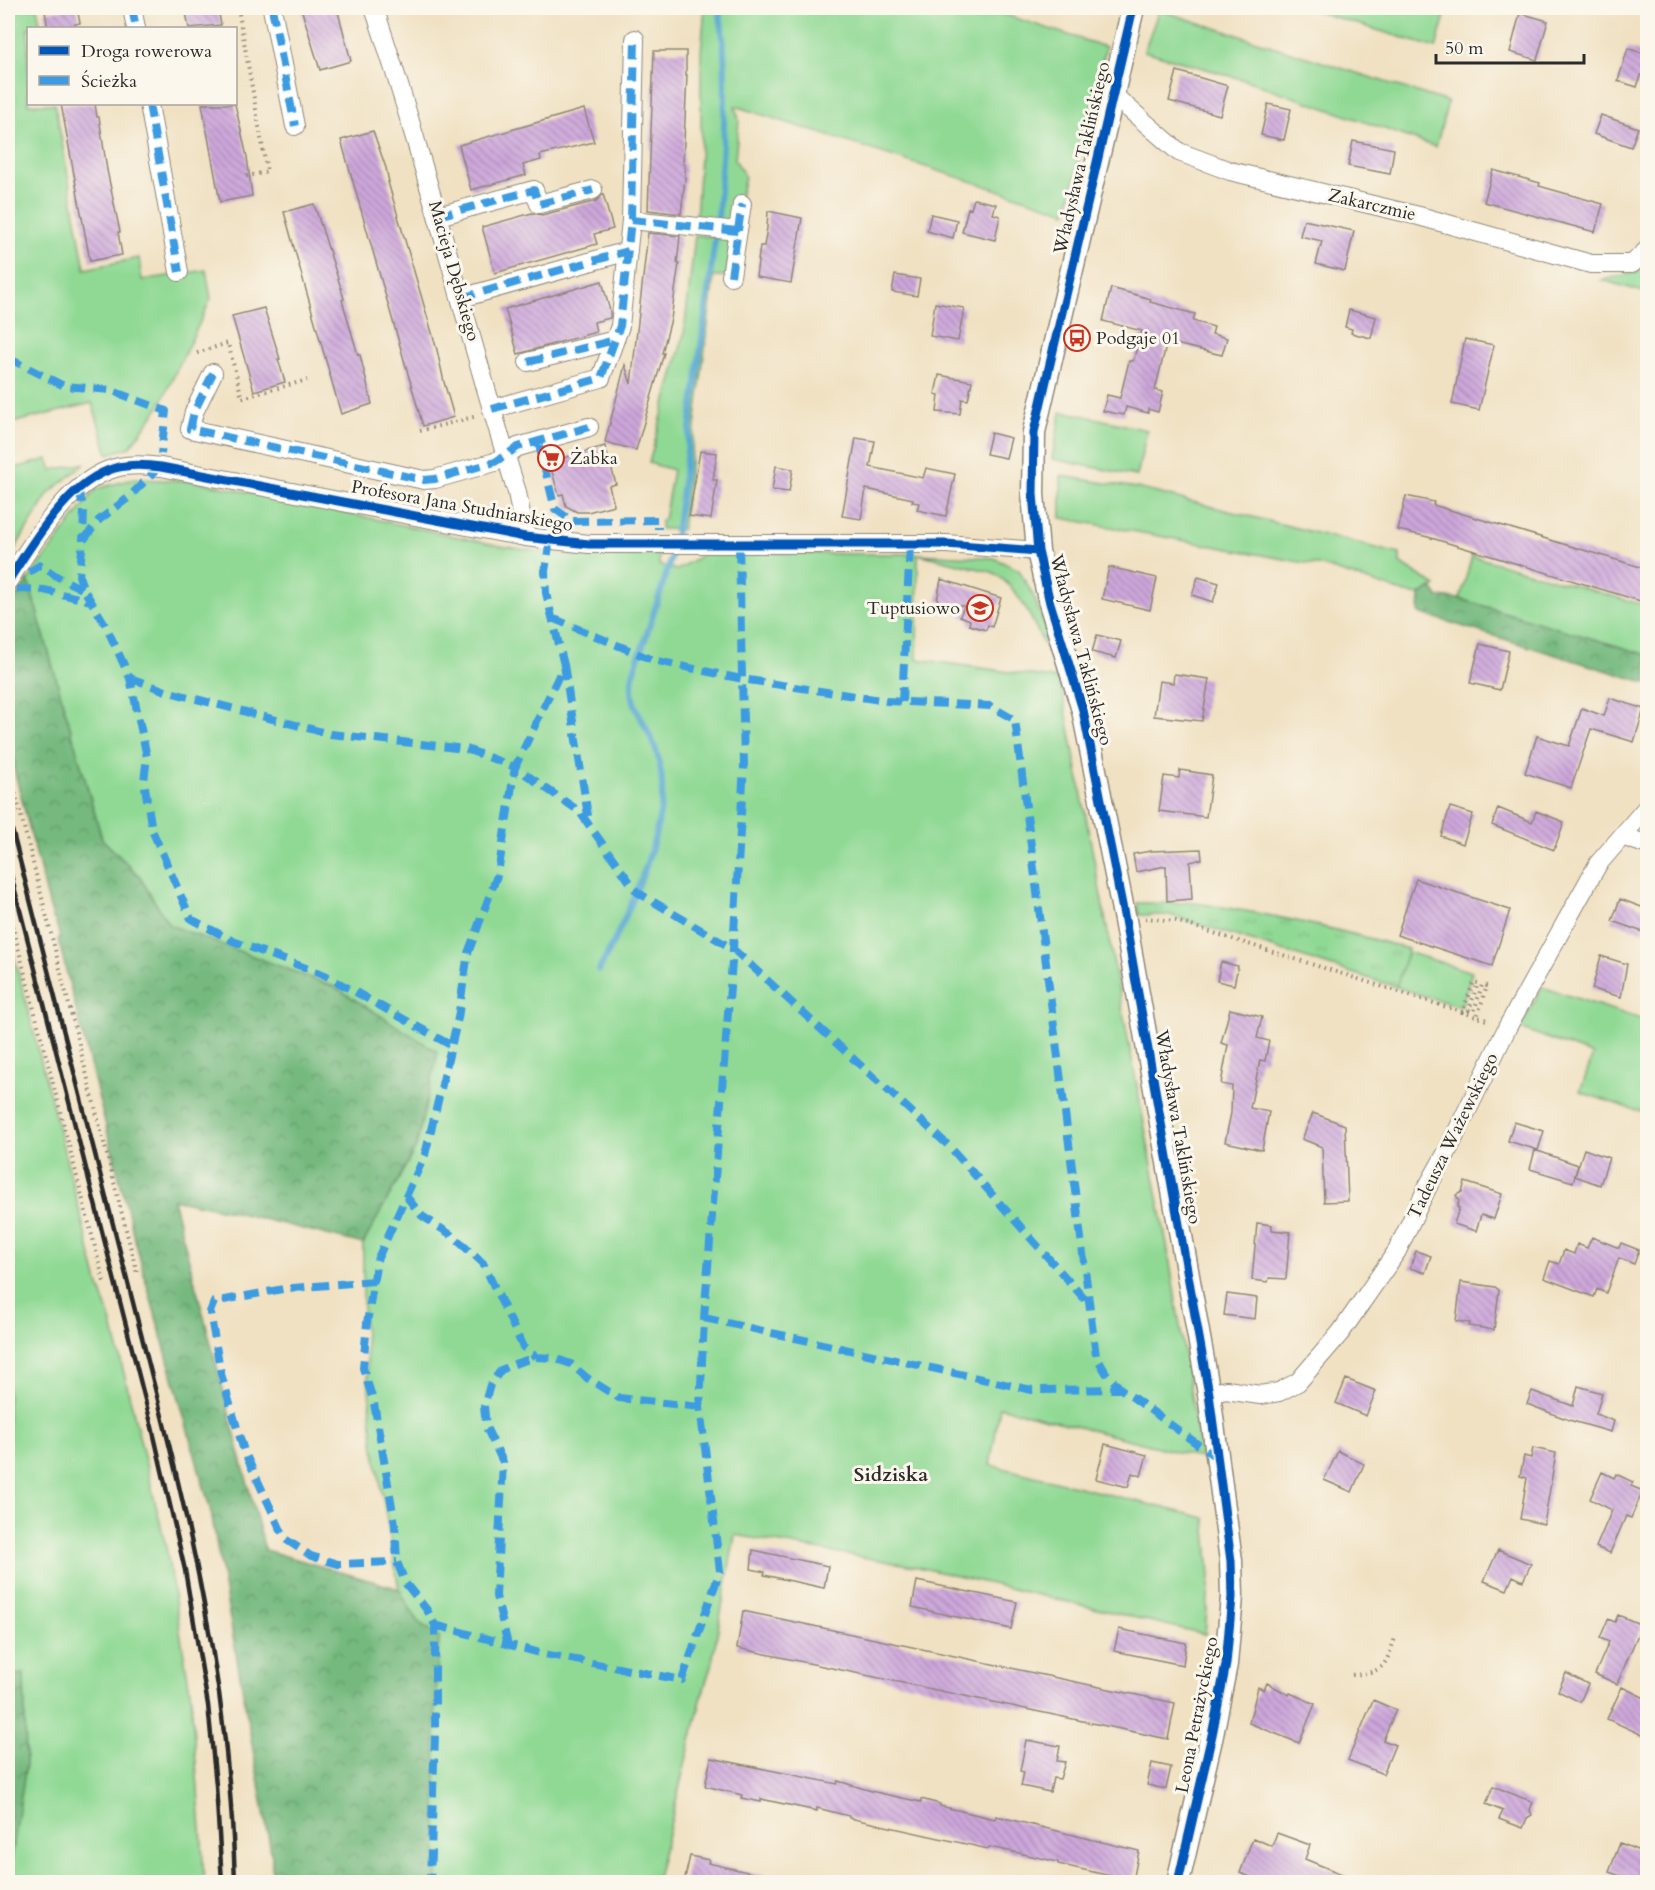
<svg xmlns="http://www.w3.org/2000/svg" width="1655" height="1890" font-family="Cardo,serif">
	<style>
		.grass { fill: #90d994; stroke: #5e8260; stroke-width: 1.5; fill-rule: evenodd }
		.forest { fill: url(#forest-crowns); stroke: #507254; stroke-width: 1.5 }
		.park { fill: url(#park-tufts); stroke: #5e8260; stroke-width: 1.5 }
		.lines { fill: none; stroke-linecap: round; stroke-linejoin: round }
		.stream { stroke: #58a9d2; stroke-width: 6 }
		.building { fill: url(#building-back-hatch) }
		.minor-casing { stroke: #8e8676; stroke-width: 20 }
		.tertiary-casing { stroke: #8e8676; stroke-width: 25 }
		.path { stroke: #8e8676; stroke-width: 4; stroke-dasharray: 1.5 4.5; stroke-linecap: butt }
		.minor { stroke: #fff; stroke-width: 18 }
		.tertiary { stroke: #fff; stroke-width: 22 }
		.rail { stroke: #2b2b2b; stroke-width: 4.5 }
		.quiet { stroke: #3d9ce1; stroke-width: 8; stroke-dasharray: 15 8; stroke-linecap: butt }
		.cycleway-casing { stroke: #fbf7ec; stroke-width: 13 }
		.cycleway { stroke: #0057b8; stroke-width: 9 }
		.labels { text-anchor: middle; dominant-baseline: central; stroke-width: 6; stroke-linejoin: round; paint-order: stroke }
		.street-label { font-size: 18px; fill: #2b2b2b; stroke: #fbf7ec }
		.poi-label { font-size: 18px; fill: #2b2b2b; stroke: #fbf7ec; text-anchor: start }
		.neighbourhood-label { font-size: 20px; font-weight: bold; fill: #2b2b2b; stroke: #fbf7ec }
	</style>
	<defs>
		<pattern id="forest-crowns" width="20" height="18" patternUnits="userSpaceOnUse" patternTransform="scale(1.5)"><rect width="20" height="18" fill="#74b97e"/><path d="M2 6a3 3 0 1 1 6 0M12 15a3 3 0 1 1 6 0" fill="none" stroke="#5f9767"/></pattern>
		<pattern id="park-tufts" width="24" height="20" patternUnits="userSpaceOnUse" patternTransform="scale(1.5)"><rect width="24" height="20" fill="#90d994"/><path d="M3 7l-1-3M5 7V3M7 7l1-3M15 17l-1-3M17 17v-4M19 17l1-3" fill="none" stroke="#7cba80"/></pattern>
		<pattern id="building-back-hatch" width="6" height="6" patternUnits="userSpaceOnUse" patternTransform="scale(1.5)"><rect width="6" height="6" fill="#cda7db"/><path d="M-1 5l2 2M0 0l6 6M5-1l2 2" fill="none" stroke="#a788b2"/></pattern>
	</defs>
	<rect width="100%" height="100%" fill="#fbf7ec"/>
	<filter id="ink" filterUnits="userSpaceOnUse"><feTurbulence type="fractalNoise" baseFrequency=".0167" numOctaves="2"/><feDisplacementMap in="SourceGraphic" scale="12" xChannelSelector="R" yChannelSelector="G"/><feConvolveMatrix kernelMatrix="1 2 1 2 8 2 1 2 1" color-interpolation-filters="sRGB"/></filter>
	<filter id="wash" filterUnits="userSpaceOnUse"><feTurbulence type="fractalNoise" baseFrequency=".008" numOctaves="4" result="noise"/><feDisplacementMap in="SourceGraphic" scale="24" xChannelSelector="R" yChannelSelector="G"/><feGaussianBlur stdDeviation="1.35" result="paint"/><feColorMatrix in="noise" values="0 0 0 0 0 0 0 0 0 0 0 0 0 0 0 0 0 1.4 0 .05"/><feComposite in="paint" operator="in"/></filter>
	<g filter="url(#wash)">
		<rect width="100%" height="100%" fill="#f0e1c2"/>
		<path class="grass" d="M8,8H37L41,28H28V104H55L85,269L139,258L142,280L206,270L211,299L159,407L130,447L108,454L92,403L8,424Z
			M705,8H984L1106,47L1067,212L735,106L739,120L735,159L745,177L733,225L696,221L701,141V52Z
			M1305,8H1447L1436,48Z
			M1159,10L1448,102L1436,147L1248,81L1144,51Z
			M695,235L731,238L727,276H714L682,529H661V520H664L673,470L649,463L684,334Z
			M1647,259V293L1602,280L1637,272Z
			M1061,412L1077,414L1147,430L1137,476L1052,459Z
			M48,459L52,470L86,463L49,493L8,560V470Z
			M1061,476L1137,488L1400,554V563L1436,586L1420,595L1406,593L1322,566L1061,518Z
			M133,479L195,481L501,546L573,556L659,554V565L677,570L705,553L917,554L994,558L1019,570L1035,599L1065,681L1060,680L1167,1245L1201,1458L1000,1407L990,1465L1205,1518L1210,1575L1205,1634L914,1566L735,1535L712,1662L702,1696L656,1882H437L435,1716L439,1637L418,1622L399,1589L373,1442L363,1309V1244L416,1147L335,987L169,925L139,876L102,839L28,580L96,489ZM918,554L992,572C1024,588 1044,647 1059,679L917,659Z
			M1472,556L1647,606V655L1460,599Z
			M8,942L9,948H12L98,1283L111,1320L166,1547L191,1697L202,1843L204,1882H8L26,1763L24,1674L8,1676V1535L13,1533L8,1465Z
			M1407,952L1472,972L1461,1007L1396,987Z
			M1542,987L1647,1021V1114L1580,1092L1593,1055L1520,1028Z"/>
		<path class="forest" d="M28,580L102,839L139,876L169,925L335,987L438,1052L416,1147L363,1244L239,1213L173,1199L265,1550L399,1589L418,1622L439,1636L435,1716L437,1882H272V1857L211,1512L143,1271L58,939L60,938L55,919H53L13,766L15,765L11,746L8,744V608Z
			M1432,588L1438,597L1460,599L1647,655V683L1419,613L1420,595Z
			M24,1674L26,1764L8,1882V1676Z"/>
		<path class="park" d="M1195,903C1267,913 1338,929 1408,949L1396,987L1170,915H1139L1137,903Z"/>
		<g class="lines">
			<path class="stream" d="M718,219C722,151 731,74 719,8
				M676,534L715,240
				M599,970C625,922 673,822 660,767C659,758 656,749 652,741C644,719 630,708 632,681C634,664 643,649 647,633C655,607 665,581 672,554"/>
		</g>
		<g id="blocks">
			<path class="building" d="M70,8H77L80,23L75,24V28H48L45,12Z
				M185,8H218L221,25L189,28Z
				M301,8H337L351,61L320,70Z
				M1520,13L1548,21L1537,60L1510,52Z
				M1628,48L1647,55V77L1641,75L1637,87L1618,81Z
				M654,51H686V75H687L683,164H685V179L681,214L648,210Z
				M1177,71L1228,86L1220,115L1169,101Z
				M61,104H95L97,117H99L107,170L120,232H118L122,255L90,261Z
				M202,104H235L247,157L252,196L220,202Z
				M1268,104L1291,109L1284,140L1261,135Z
				M584,109L594,142L540,155L541,160L523,165L526,175L471,190L459,145Z
				M1601,115L1638,128L1631,147L1594,134Z
				M373,131L386,168L389,182H388L437,350L444,382L454,417L423,426L341,140Z
				M1353,141L1394,149L1390,174L1348,166Z
				M1493,170L1540,183L1539,186L1603,204L1595,232L1484,202Z
				M603,194L613,229L594,234L597,244L495,273L482,227L532,213L542,215L596,201Z
				M974,199L996,204L993,214L1000,216L995,240L962,232L968,208L971,209Z
				M314,204L341,288L344,299L342,300L358,355H360L372,404L341,414L284,212Z
				M768,211L802,218L791,283L756,277L760,246H764L767,228Z
				M931,214L957,220L953,238L927,231Z
				M1304,220L1354,231L1345,271L1316,264L1322,241L1300,236Z
				M648,233L680,236L677,263H679L671,319L662,353H664L636,450L605,442L625,365L631,384Z
				M895,275L920,279L917,296L892,292Z
				M602,281L610,311V318L594,322L596,332L518,354L505,309Z
				M1111,288L1151,299L1150,302L1195,314L1193,321L1214,327L1212,334L1227,338L1222,355L1167,342L1155,390L1163,392L1158,412L1148,409V413L1126,407L1124,415L1103,411L1107,395L1120,398L1129,361H1133L1142,331L1103,321Z
				M935,303L964,308L958,341L930,336Z
				M264,308L280,359H278L285,382L254,391L232,316Z
				M1349,310L1376,317L1371,338L1351,333L1352,329L1345,327Z
				M1465,339L1494,345L1479,410L1452,404Z
				M939,375L972,381L968,400L962,399L960,414L937,412L939,395L935,394Z
				M991,433L1011,438L1006,458L986,454Z
				M856,438L875,441L870,467L923,478L926,468L955,474L946,516L917,510L919,503L912,502L913,499L866,489L861,519L842,516Z
				M605,446L616,484L609,486L614,505L588,512H577L566,506L563,494L559,495L549,462Z
				M700,451L717,453L713,480H717L711,519L689,516Z
				M776,466L793,469L789,492L772,490Z
				M1406,496L1434,502L1433,505L1647,569V603L1428,537L1398,530Z
				M1109,567L1157,578L1150,610L1102,599Z
				M1198,577L1219,583L1213,602L1192,595Z
				M941,579L1001,598L992,627L988,625L986,630L969,625L970,620L960,616L964,606L937,601Z
				M1097,635L1121,641L1116,658L1092,652Z
				M1480,644L1509,651L1500,690L1470,683Z
				M1174,674L1209,679L1202,721L1154,716L1159,681L1173,683Z
				M1610,698L1644,709L1634,742L1591,729L1571,788L1525,773L1537,736L1569,746L1582,708L1604,716Z
				M1180,770L1212,775L1206,817L1159,811L1164,776L1179,778Z
				M1450,807L1473,814L1463,844L1441,836Z
				M1498,808L1532,822L1536,811L1564,822L1554,850L1492,825Z
				M1201,849L1202,859L1190,862L1192,899L1167,901L1166,866L1136,872L1133,854L1151,851Z
				M1416,879L1510,910L1492,966L1397,935Z
				M1620,899L1647,909V920L1643,932L1612,921Z
				M1601,956L1627,964L1621,997L1592,989Z
				M1221,962L1238,966L1234,985L1217,981Z
				M1230,1009L1262,1017L1257,1038L1269,1041L1265,1061L1260,1060L1250,1108L1269,1112L1262,1150L1225,1142L1231,1113L1232,1086L1221,1084L1228,1045L1221,1043Z
				M1313,1113L1345,1125L1348,1201L1324,1202L1322,1147L1302,1139Z
				M1514,1122L1544,1131L1538,1150L1508,1141Z
				M1584,1149L1609,1158L1600,1185L1575,1176Z
				M1535,1150L1578,1165L1573,1182L1530,1169Z
				M1465,1182L1502,1194L1494,1219L1481,1215L1476,1231L1454,1224L1459,1208L1457,1207L1459,1201L1456,1195L1462,1192Z
				M1257,1223L1272,1225V1230L1290,1232L1286,1279L1269,1278L1268,1282L1252,1280Z
				M1592,1237L1619,1248L1621,1243L1639,1250L1634,1264L1619,1258L1606,1293L1597,1289L1594,1297L1544,1278L1550,1261L1559,1264L1564,1250L1574,1254L1577,1244L1587,1248Z
				M1416,1251L1431,1256L1425,1273L1410,1268Z
				M1461,1282L1495,1287L1499,1290L1494,1330L1469,1326L1470,1323L1456,1321Z
				M1227,1294L1257,1298L1255,1319L1224,1315Z
				M1346,1379L1376,1391L1366,1416L1336,1403Z
				M1578,1386L1602,1393L1596,1414L1614,1421L1611,1432L1569,1420L1527,1404L1532,1391L1573,1406Z
				M1105,1444L1147,1455L1141,1476L1132,1473L1128,1487L1096,1479Z
				M1533,1448L1556,1453L1544,1524L1520,1519L1527,1478L1520,1476L1524,1456L1531,1458Z
				M1338,1451L1364,1464L1352,1492L1324,1480Z
				M1602,1472L1614,1478L1616,1474L1633,1482L1631,1486L1643,1491L1631,1518L1626,1516L1610,1553L1596,1547L1612,1510L1590,1499Z
				M753,1550L828,1566L824,1588L764,1575L765,1572L751,1569Z
				M1498,1550L1531,1564L1523,1581L1513,1576L1507,1590L1484,1581Z
				M917,1581L1017,1602L1011,1629L912,1607Z
				M743,1611L1175,1703L1168,1739L737,1648Z
				M1618,1615L1642,1625L1617,1684L1595,1674L1609,1642L1600,1638L1608,1619L1615,1622Z
				M1119,1629L1186,1643L1183,1665L1114,1651Z
				M1566,1673L1588,1684L1580,1702L1558,1691Z
				M1267,1683L1289,1695L1290,1693L1315,1704L1299,1743L1249,1723L1258,1687L1264,1690Z
				M1622,1687L1647,1699V1737L1607,1719Z
				M1373,1700L1396,1710L1383,1740L1395,1745L1383,1774L1348,1760Z
				M1026,1740L1060,1746L1057,1761L1065,1762L1060,1779L1053,1778L1050,1792L1021,1786L1024,1772L1020,1771Z
				M711,1758L837,1784L838,1781L875,1792L921,1802V1799L940,1804V1806L995,1819L996,1816L1139,1851L1133,1881L1058,1864V1862L1019,1853L989,1847L988,1849L849,1818V1816L817,1808V1811L761,1799V1802L741,1798L742,1795L705,1786Z
				M1152,1763L1171,1767L1166,1789L1147,1785Z
				M1493,1786L1533,1802L1530,1810L1532,1815L1527,1818L1523,1828L1499,1819L1503,1811L1486,1804Z
				M1277,1833L1310,1845L1305,1859L1361,1882H1263L1240,1873L1253,1838L1272,1846Z
				M1620,1843L1647,1854V1874L1642,1872L1638,1882L1609,1872Z
				M690,1856L709,1860L708,1863L765,1876V1882H684Z"/>
		</g>
	</g>
	<g filter="url(#ink)">
		<use href="#blocks" fill-opacity="0" stroke="#8e8676" stroke-width="1.5"/>
		<g class="lines">
			<defs>
				<path id="minor" d="M132,8L136,28
					M272,8L295,126
					M374,8C428,167 466,331 517,492L525,537
					M1112,94L1179,152L1230,171L1419,216L1591,264H1632L1648,249
					M149,104L179,272
					M438,216L534,190L539,204L593,190
					M631,220L738,231
					M731,276L742,204
					M461,298L628,251
					M528,362L615,340
					M213,373L194,412L190,429L424,480L435,479L495,462L518,447L589,427
					M492,409L601,378L620,326L631,220L635,39
					M8,581C33,543 68,481 115,468C130,464 146,465 161,467L525,537L589,544H946L1038,551
					M1622,836L1648,845
					M1209,1394L1226,1390L1260,1395L1279,1392L1298,1382L1341,1332L1397,1251L1428,1186L1447,1152L1508,1026L1598,864L1648,806"/>
				<path id="tertiary" d="M1133,8L1034,432L1033,494L1038,551L1050,603L1083,710L1125,920L1209,1394L1231,1561L1232,1597L1226,1664L1212,1735L1178,1882"/>
			</defs>
			<use href="#minor" class="minor-casing"/>
			<use href="#tertiary" class="tertiary-casing"/>
			<path class="path" d="M238,8L267,172L243,177
				M197,353L228,343L242,398L307,380
				M420,431L477,416
				M8,764L137,1273
				M8,908L104,1282
				M1145,918L1176,921L1462,1012L1474,982L1478,983L1469,1010L1474,1011L1482,985L1487,986L1477,1017L1490,1021
				M1462,1012L1477,1017
				M1352,1675C1384,1672 1385,1667 1395,1638"/>
			<use href="#minor" class="minor"/>
			<use href="#tertiary" class="tertiary"/>
			<path class="rail" d="M8,814C48,970 88,1126 128,1283C155,1389 184,1496 204,1604C222,1695 232,1789 235,1882
				M8,863L152,1427L185,1570L208,1705L216,1785L222,1882"/>
			<path class="quiet" d="M132,8L136,28
				M272,8L295,126
				M149,104L179,272
				M438,216L534,190L539,204L593,190
				M631,220L738,231
				M731,276L742,204
				M461,298L628,251
				M8,358L64,386L110,390L166,411L161,454
				M528,362L615,340
				M213,373L194,412L190,429L424,480L435,479L495,462L518,447L589,427
				M492,409L601,378L620,326L631,220L635,39
				M538,441L555,509L572,521L658,520V529
				M160,466L128,498L99,520L83,541L79,576L84,590L105,624L130,678L147,757L144,781L152,830L191,919L233,941L325,975L452,1046
				M78,489L84,509L83,541
				M550,540L545,571L546,593L564,665L515,767L579,811L637,892L733,949L950,1147L1089,1304
				M29,572L40,565L58,577L84,590
				M17,589L44,590L91,601
				M552,618L653,660L742,679L887,701L990,706L1015,720L1096,1356L1106,1373L1121,1389
				M564,665L589,822
				M130,678L166,691L330,734L466,749L515,767L498,873L468,953L458,1018L425,1155L377,1260L367,1323L363,1368L374,1403L395,1524L397,1562L406,1584L427,1610L435,1625V1734L430,1882
				M902,702L910,544
				M406,1196L422,1216L450,1234L483,1263L523,1347L536,1357
				M374,1281L283,1289L214,1302L210,1312L221,1374L244,1451L285,1539L311,1556L338,1564L397,1562
				M704,1318L1032,1390L1121,1389L1217,1458
				M435,1625L544,1654L682,1680L720,1571L700,1407L704,1318L733,949L744,765L739,544
				M508,1645L496,1596L503,1462L486,1427L484,1406L490,1385L501,1370L517,1363L536,1357L554,1358L571,1364L587,1378L619,1398L700,1407"/>
			<defs>
				<path id="cycleway" d="M1133,8L1034,432L1033,494L1038,551L1050,603L1083,710L1125,920L1209,1394L1231,1561L1232,1597L1226,1664L1212,1735L1178,1882
					M8,581C33,543 68,481 115,468C130,464 146,465 161,467L525,537L589,544H946L1038,551"/>
			</defs>
			<use href="#cycleway" class="cycleway-casing"/>
			<use href="#cycleway" class="cycleway"/>
		</g>
	</g>
	<defs>
		<symbol id="bus-ring" viewBox="-11 -11 22 22"><circle r="9.5" fill="#fbf7ec" stroke="#c8321e" stroke-width="1.5"/><path d="M-5-6H5V4H4V6H2V4H-2V6H-4V4H-5ZM-3.5-4V0h7V-4ZM-3.5 1.2v1.5H-2V1.2ZM2 1.2v1.5H3.5V1.2Z" fill="#c8321e"/></symbol>
		<symbol id="supermarket-ring" viewBox="-11 -11 22 22"><circle r="9.5" fill="#fbf7ec" stroke="#c8321e" stroke-width="1.5"/><path d="M-6-5.5h2.5l.6 2H6L4.5 2H-2.5L-4.4-4H-6ZM-1.5 3.2a1.3 1.3 0 1 0 .1 0ZM3 3.2a1.3 1.3 0 1 0 .1 0Z" fill="#c8321e"/></symbol>
		<symbol id="school-ring" viewBox="-11 -11 22 22"><circle r="9.5" fill="#fbf7ec" stroke="#c8321e" stroke-width="1.5"/><path d="M0-5L7-2L0 1L-7-2ZM-4 1L0 2.5L4 1V4Q0 6-4 4Z" fill="#c8321e"/></symbol>
	</defs>
	<g fill-rule="evenodd">
		<use href="#bus-ring" x="1062" y="323" width="30" height="30"/>
		<use href="#supermarket-ring" x="536" y="443" width="30" height="30"/>
		<use href="#school-ring" x="965" y="593" width="30" height="30"/>
	</g>
	<g class="labels">
		<g class="street-label">
			<text transform="translate(1082 158) rotate(-77)">Władysława Taklińskiego</text>
			<text transform="translate(1372 205) rotate(13)">Zakarczmie</text>
			<text transform="translate(454 271) rotate(74)">Macieja Dębskiego</text>
			<text transform="translate(462 506) rotate(10)">Profesora Jana Studniarskiego</text>
			<text transform="translate(1081 650) rotate(75)">Władysława Taklińskiego</text>
			<text transform="translate(1178 1127) rotate(80)">Władysława Taklińskiego</text>
			<text transform="translate(1453 1136) rotate(-64)">Tadeusza Ważewskiego</text>
			<text transform="translate(1197 1715) rotate(-79)">Leona Petrażyckiego</text>
		</g>
		<g class="poi-label">
			<text x="1096" y="338">Podgaje 01</text>
			<text x="570" y="458">Żabka</text>
			<text x="960" y="608" text-anchor="end">Tuptusiowo</text>
		</g>
		<g class="neighbourhood-label">
			<text x="891" y="1474">Sidziska</text>
		</g>
	</g>
	<rect width="1655" height="1890" fill="none" stroke="#fbf7ec" stroke-width="30"/>
	<rect x="27" y="27" width="210" height="78" fill="#fbf7ec" stroke="#a8a59f" stroke-width="1.5"/>
	<rect x="39" y="46" width="30" height="9" fill="#0057b8" stroke="#a8a59f" stroke-width="1.5"/>
	<text x="81" y="57" font-size="18" fill="#2b2b2b">Droga rowerowa</text>
	<rect x="39" y="76" width="30" height="9" fill="#3d9ce1" stroke="#a8a59f" stroke-width="1.5"/>
	<text x="81" y="87" font-size="18" fill="#2b2b2b">Ścieżka</text>
	<path d="M1436 54v9h148v-9" fill="none" stroke="#2b2b2b" stroke-width="3"/>
	<text x="1445" y="54" font-size="18" fill="#2b2b2b" stroke="#fbf7ec" stroke-width="4.5" paint-order="stroke">50 m</text>
</svg>
